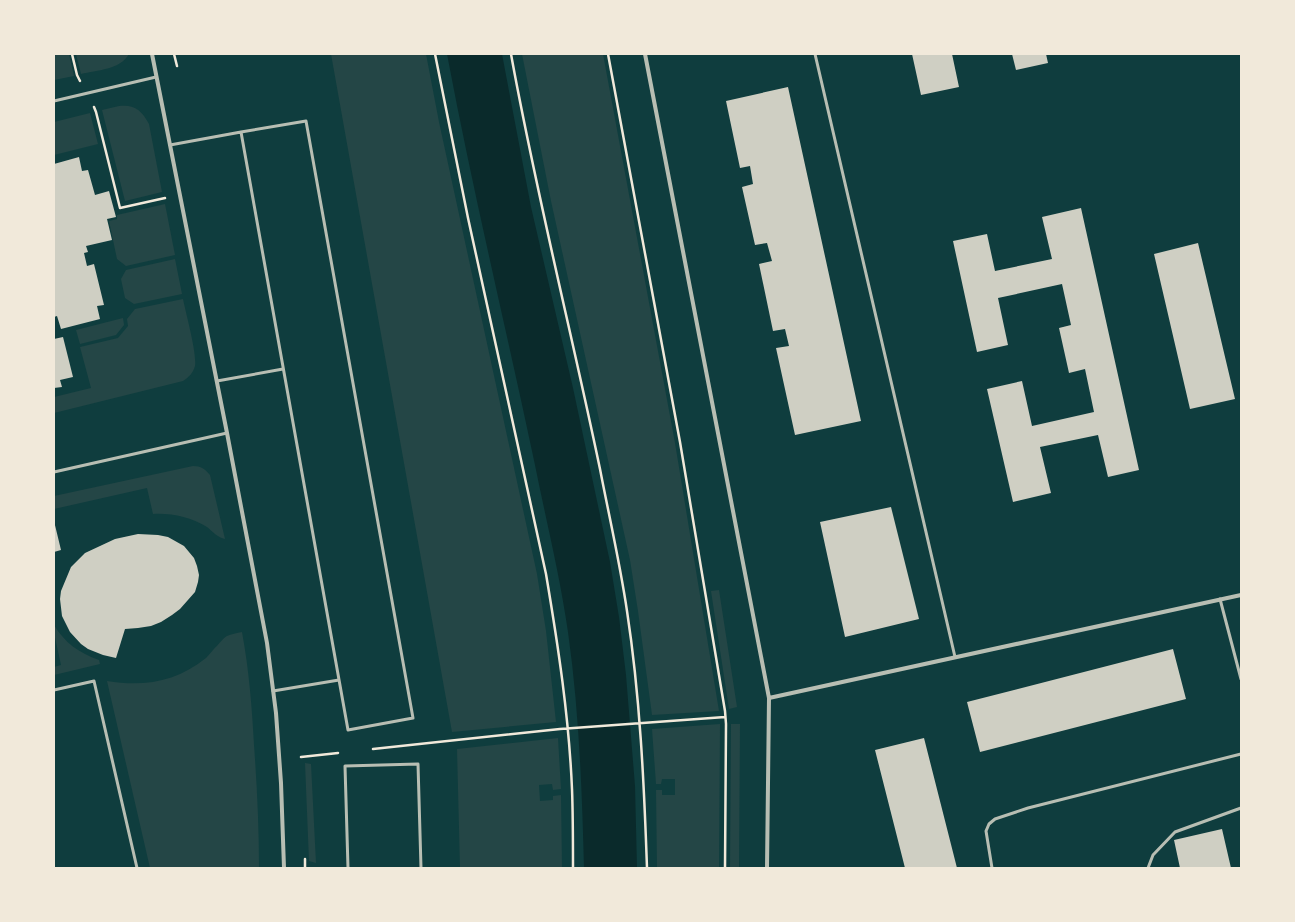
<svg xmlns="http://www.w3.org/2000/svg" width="1295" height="922" font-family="'Open Sans',sans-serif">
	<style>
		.green { fill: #244646 }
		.water { fill: #0a2a2b }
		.building { fill: #cfcfc3 }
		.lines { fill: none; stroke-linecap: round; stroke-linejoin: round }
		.path { stroke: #f1e9da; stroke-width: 2.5 }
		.service { stroke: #b8beb3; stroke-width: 3 }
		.minor { stroke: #b8beb3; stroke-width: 4 }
	</style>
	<rect width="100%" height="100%" fill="#0f3d3e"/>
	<path class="green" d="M54,54H69L74,76L54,80Z
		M76,54H129C120,70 97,70 81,74Z
		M331,54H426L439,122L537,574L546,631L556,722L452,732Z
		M522,54H603L675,443L719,711L652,715L638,611L630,560L551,201Z
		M119,106C135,104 142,111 149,124L162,192L125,201L102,110Z
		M90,113L98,144L54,155V122Z
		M165,204L175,255L126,266L117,259L109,221L117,219V215Z
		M175,259L182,294L134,304L125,298L121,279L126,270Z
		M183,299C186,314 197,353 195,366C193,373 189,377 183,381L54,413V397L91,388L80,347L118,338L128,326L127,319L135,309Z
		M123,318L124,325L116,335L80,344L76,330Z
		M193,466C201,466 205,469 210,475L225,539C218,538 212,531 207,527C190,517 172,513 153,514L147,488L54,509V496Z
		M719,590L737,707L729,709L711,591Z
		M54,625C65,643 79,653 99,660L100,664L54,675V667L61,665L54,633Z
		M242,632C249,670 252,707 254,745C257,786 259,827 259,868H150L107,681C144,687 176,682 206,658C211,653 223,638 227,636C231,634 237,633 242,632Z
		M720,724L719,868H657L656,790H662V795H675V779H662L661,784H656L652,729Z
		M731,724H740L739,868H730Z
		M558,738L561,789L553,790L552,784L539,785L540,801L553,800V796L561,795L562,868H460L457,749Z
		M305,763L311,764L316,863L309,861Z"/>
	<path class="water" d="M447,54H502L531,207L573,388L610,562L619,617L626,675L635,786L637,868H584C582,789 579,710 568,632C560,576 546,520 535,465C506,328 473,192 447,54Z"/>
	<path class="building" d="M912,54H952L959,87L921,95Z
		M1012,54H1046L1048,63L1016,70Z
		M788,87L861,421L795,435L776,348L789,346L785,329L773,331L759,264L772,261L767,243L755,245L742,187L753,184L750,166L740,168L726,101Z
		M79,157L82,171L88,170L95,195L109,191L116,217L107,219L112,240L86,246L88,252L84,253L87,266L94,264L104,305L97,306L100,319L61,329L57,316L54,317V261L55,260L54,164Z
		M1081,208L1139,470L1108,477L1098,435L1040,447L1051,493L1013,502L987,389L1022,381L1032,426L1094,412L1085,369L1069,373L1059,328L1071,325L1062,284L998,298L1008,345L977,352L953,241L987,234L995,271L1052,259L1042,217Z
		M1198,243L1235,399L1190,409L1154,254Z
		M63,337L73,377L60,380L62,387L54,388V339Z
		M891,507L919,619L845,637L820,522Z
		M54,521L61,550L54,552Z
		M138,534L158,535L168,537L184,546L194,558L197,566L199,575L198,582L195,592L180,609L172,615L161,622L151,626L138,628L125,629L116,658L103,655L88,649L81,644L70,632L62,616L60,599L61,591L71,567L85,553L115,539Z
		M1173,649L1186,699L980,752L967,702Z
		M924,738L957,868H905L875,750Z
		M1222,829L1231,868H1180L1174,840Z"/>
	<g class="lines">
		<path class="path" d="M72,54L77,75L80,81
			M174,54L177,66
			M435,54L468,218L546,574C558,645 569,717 572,789C573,815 573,842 573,868
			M511,54C536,193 571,330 600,469C609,516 620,563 627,611C640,696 644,782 647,868
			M608,54L680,442L725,711L726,724L725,868
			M94,107L96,112L120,208L165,198
			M373,749L560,729L725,717
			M301,757L338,753
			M305,868V859"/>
		<path class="service" d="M815,54L955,657
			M54,101L156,77
			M306,121L413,718L348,730L241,132Z
			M170,145L241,132
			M217,381L283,369
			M54,472L227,433
			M1220,599L1241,679
			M54,690L94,681L137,868
			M273,691L339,680
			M348,868L345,766L418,764L421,868
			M992,868L986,831L989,824L995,819L1028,808L1241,754
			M1148,868L1153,855L1175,832L1241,808"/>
		<path class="minor" d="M152,54L227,433L267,643L276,713L281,783L284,868
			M645,54L769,698L767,868
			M769,698L1241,595"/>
	</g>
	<rect width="1295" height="922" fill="none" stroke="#f1e9da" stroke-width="110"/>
</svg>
